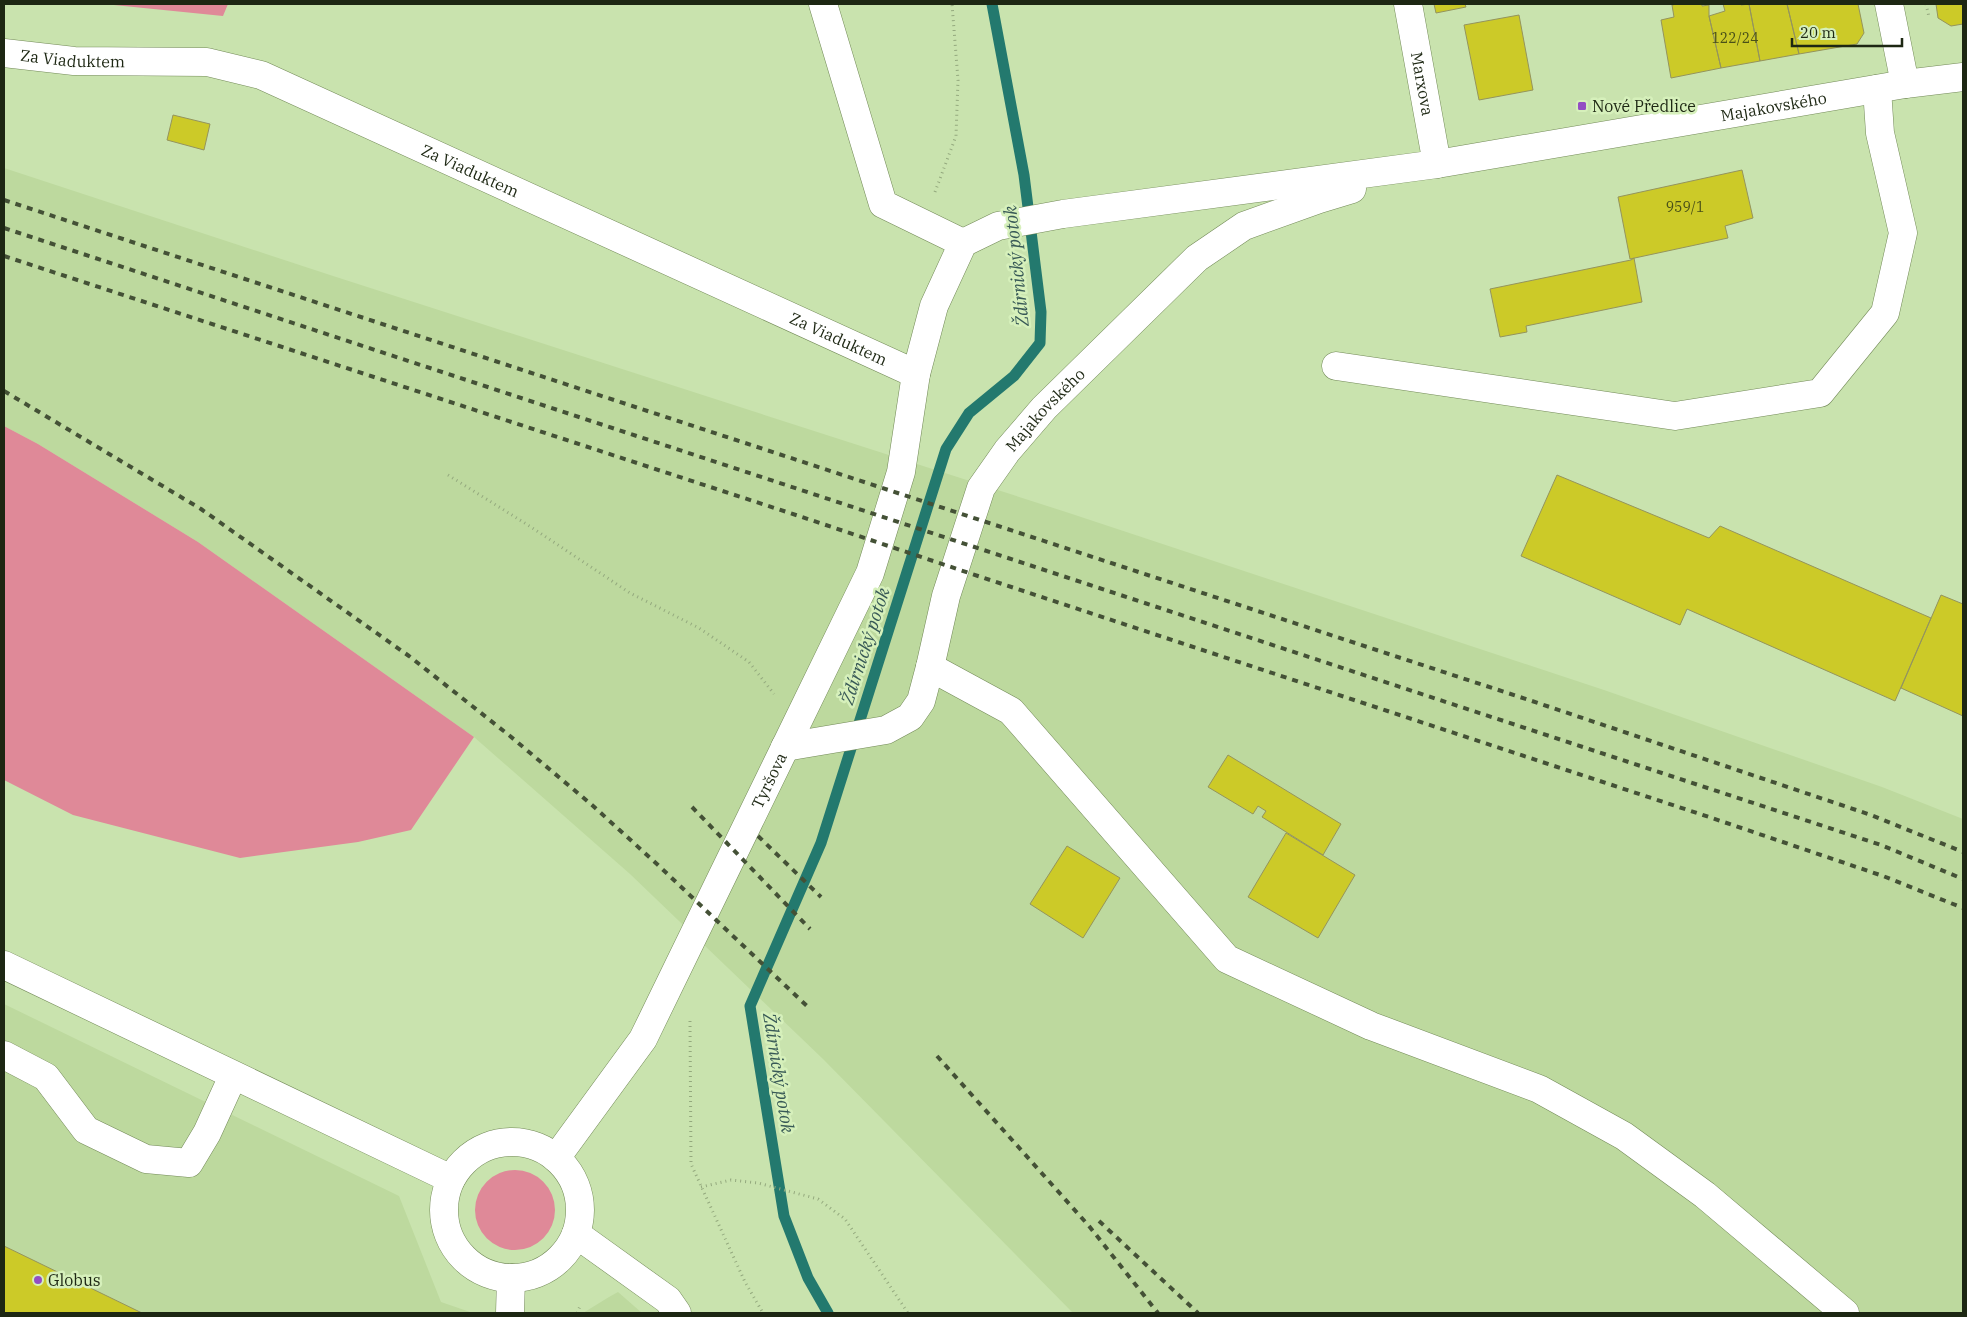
<svg xmlns="http://www.w3.org/2000/svg" width="1967" height="1317" font-family="'IBM Plex Serif',serif">
	<style>
		.built { fill: #bdd99e }
		.green { fill: #df8998 }
		.lines { fill: none; stroke-linecap: round; stroke-linejoin: round }
		.stream { stroke: #23796e; stroke-width: 11 }
		.building { fill: #ccca28; stroke: #94945d }
		.minor-casing { stroke: #738a58; stroke-width: 29 }
		.major-casing { stroke: #738a58; stroke-width: 29 }
		.path { stroke: #94a97e; stroke-width: 3; stroke-dasharray: 1 4; stroke-linecap: butt }
		.minor { stroke: #fff; stroke-width: 28 }
		.major { stroke: #fff; stroke-width: 28 }
		.rail { stroke: #445136; stroke-width: 4; stroke-dasharray: 6 6; stroke-linecap: butt }
		.poi-dot { fill: #934ec3; stroke: #d6f0bb; stroke-width: 2 }
		.labels { text-anchor: middle; dominant-baseline: central; stroke-width: 5; stroke-linejoin: round; paint-order: stroke }
		.number-label { font-size: 14px; fill: #495018 }
		.street-label { font-size: 16px; fill: #1d2713; stroke: #d6f0bb }
		.poi-label { font-size: 16px; fill: #1d2713; stroke: #d6f0bb; text-anchor: start }
		.water-label { font-size: 18px; font-style: italic; fill: #385956; stroke: #d6f0bb }
	</style>
	<rect width="100%" height="100%" fill="#c9e3ae"/>
	<path class="built" d="M4,168L330,275L1069,513L1604,690L1882,787L1963,819V1313H1073L823,1059L630,874L474,737L198,542L38,444L4,426Z
		M4,1004L399,1196L441,1302L473,1313H4Z
		M618,1292L642,1313H583L609,1297Z"/>
	<path class="green" d="M104,4H228L223,16Z
		M4,426L38,444L198,542L474,737L411,830L358,842L240,858L73,815L4,780Z
		M475 1210a40 40 0 1 1 80 0a40 40 0 1 1-80 0Z"/>
	<g class="lines">
		<path class="stream" d="M828,1313L808,1278L784,1216L750,1006L821,843L946,449L969,413L1014,376L1040,343L1041,312L1024,175L992,4"/>
	</g>
	<path class="building" d="M1434,4H1465L1466,7L1436,13Z
		M1677,4H1702V6L1709,5V16L1721,68L1671,78L1661,20L1674,17L1672,5Z
		M1723,4H1741V5L1749,4L1760,61L1721,68L1709,16L1725,11Z
		M1749,4H1787L1799,54L1760,61Z
		M1787,4H1858L1864,33L1857,44L1799,54Z
		M1936,4H1963V24L1951,26L1938,18Z
		M1519,15L1533,90L1479,100L1464,25Z
		M173,115L210,124L204,150L167,140Z
		M1742,170L1753,218L1725,226L1728,238L1630,259L1618,197Z
		M1634,258L1642,302L1526,326L1527,332L1500,337L1490,289L1631,260Z
		M1557,475L1709,538L1720,526L1931,618L1895,701L1687,609L1680,625L1521,556Z
		M1941,595L1963,604V716L1901,688Z
		M1228,755L1341,824L1323,855L1262,817L1266,811L1258,806L1253,814L1208,787Z
		M1286,833L1355,875L1318,938L1248,897Z
		M1067,846L1120,878L1083,938L1030,904Z
		M4,1246L142,1313H4Z"/>
	<g class="lines">
		<defs>
			<g id="minor">
				<path d="M823,4L883,204L963,243"/>
				<path id="s1" d="M1408,4L1437,164"/>
				<path d="M1889,4L1905,84"/>
				<path id="s2" d="M4,53L74,61L207,62L261,75L916,374"/>
				<path d="M1336,366L1675,416L1820,393L1885,313L1903,233L1880,133L1877,89"/>
				<path d="M930,667L1011,711L1227,959L1371,1026L1539,1089L1624,1136L1705,1195L1845,1313"/>
				<path d="M4,965L451,1179"/>
				<path d="M4,1055L46,1077L86,1130L146,1159L189,1163L207,1133L233,1076"/>
				<path d="M576,1234L668,1300L677,1313"/>
			</g>
			<g id="major">
				<path id="s3" d="M785,747L886,730L910,717L921,701L930,667L946,596L981,488L1007,451L1044,408L1197,258L1244,226L1319,199L1352,189"/>
				<circle cx="512" cy="1210" r="68"/>
				<path id="s4" d="M556,1158L643,1039L870,573L901,472L916,374L934,306L963,243L998,226L1063,214L1437,164L1905,84L1963,77"/>
				<path d="M510,1313L511,1278"/>
			</g>
		</defs>
		<use href="#minor" class="minor-casing"/>
		<use href="#major" class="major-casing"/>
		<path class="path" d="M1926,4L1929,17
			M935,192L956,136L958,80L952,4
			M448,475L531,527L630,593L699,628L749,662L774,694
			M690,1021L691,1164L745,1282L763,1313
			M701,1187L731,1180L758,1183L818,1199L845,1219L908,1313
			M577,1313L581,1304"/>
		<use href="#minor" class="minor"/>
		<use href="#major" class="major"/>
		<path class="rail" d="M4,200L1529,700L1871,815L1963,852
			M4,228L1881,845L1963,879
			M4,256L799,516L978,576L1709,817L1883,876L1963,908
			M4,391L201,509L409,656L510,736L592,805L658,865L808,1007
			M692,807L810,929
			M758,836L821,897
			M937,1056L1089,1226L1158,1313
			M1099,1221L1198,1313"/>
	</g>
	<g class="poi-dot">
		<rect x="1577" y="101" width="10" height="10" rx="2.5"/>
		<circle cx="38" cy="1280" r="5"/>
	</g>
	<g class="labels">
		<g class="number-label">
			<text x="1735" y="38">122/24</text>
			<text x="1685" y="207">959/1</text>
		</g>
		<g class="street-label">
			<text stroke="none"><textPath href="#s2" startOffset="69">Za Viaduktem</textPath></text>
			<text stroke="none"><textPath href="#s1" startOffset="81">Marxova</textPath></text>
			<text stroke="none"><textPath href="#s4" startOffset="1834">Majakovského</textPath></text>
			<text stroke="none"><textPath href="#s2" startOffset="489">Za Viaduktem</textPath></text>
			<text stroke="none"><textPath href="#s2" startOffset="894">Za Viaduktem</textPath></text>
			<text stroke="none"><textPath href="#s3" startOffset="472">Majakovského</textPath></text>
			<text stroke="none"><textPath href="#s4" startOffset="435">Tyršova</textPath></text>
		</g>
		<g class="poi-label">
			<text x="1592" y="106">Nové Předlice</text>
			<text x="48" y="1280">Globus</text>
		</g>
		<g class="water-label">
			<text transform="translate(1016 266) rotate(-96)">Ždírnický potok</text>
			<text transform="translate(865 646) rotate(-72)">Ždírnický potok</text>
			<text transform="translate(779 1073) rotate(81)">Ždírnický potok</text>
		</g>
	</g>
	<rect width="1967" height="1317" fill="none" stroke="#1d2713" stroke-width="10"/>
	<path d="M1792 38v8h110v-8" fill="none" stroke="#1d2713" stroke-width="2.5"/>
	<text x="1800" y="38" font-size="15" fill="#1d2713" stroke="#d6f0bb" stroke-width="4" paint-order="stroke">20 m</text>
</svg>
